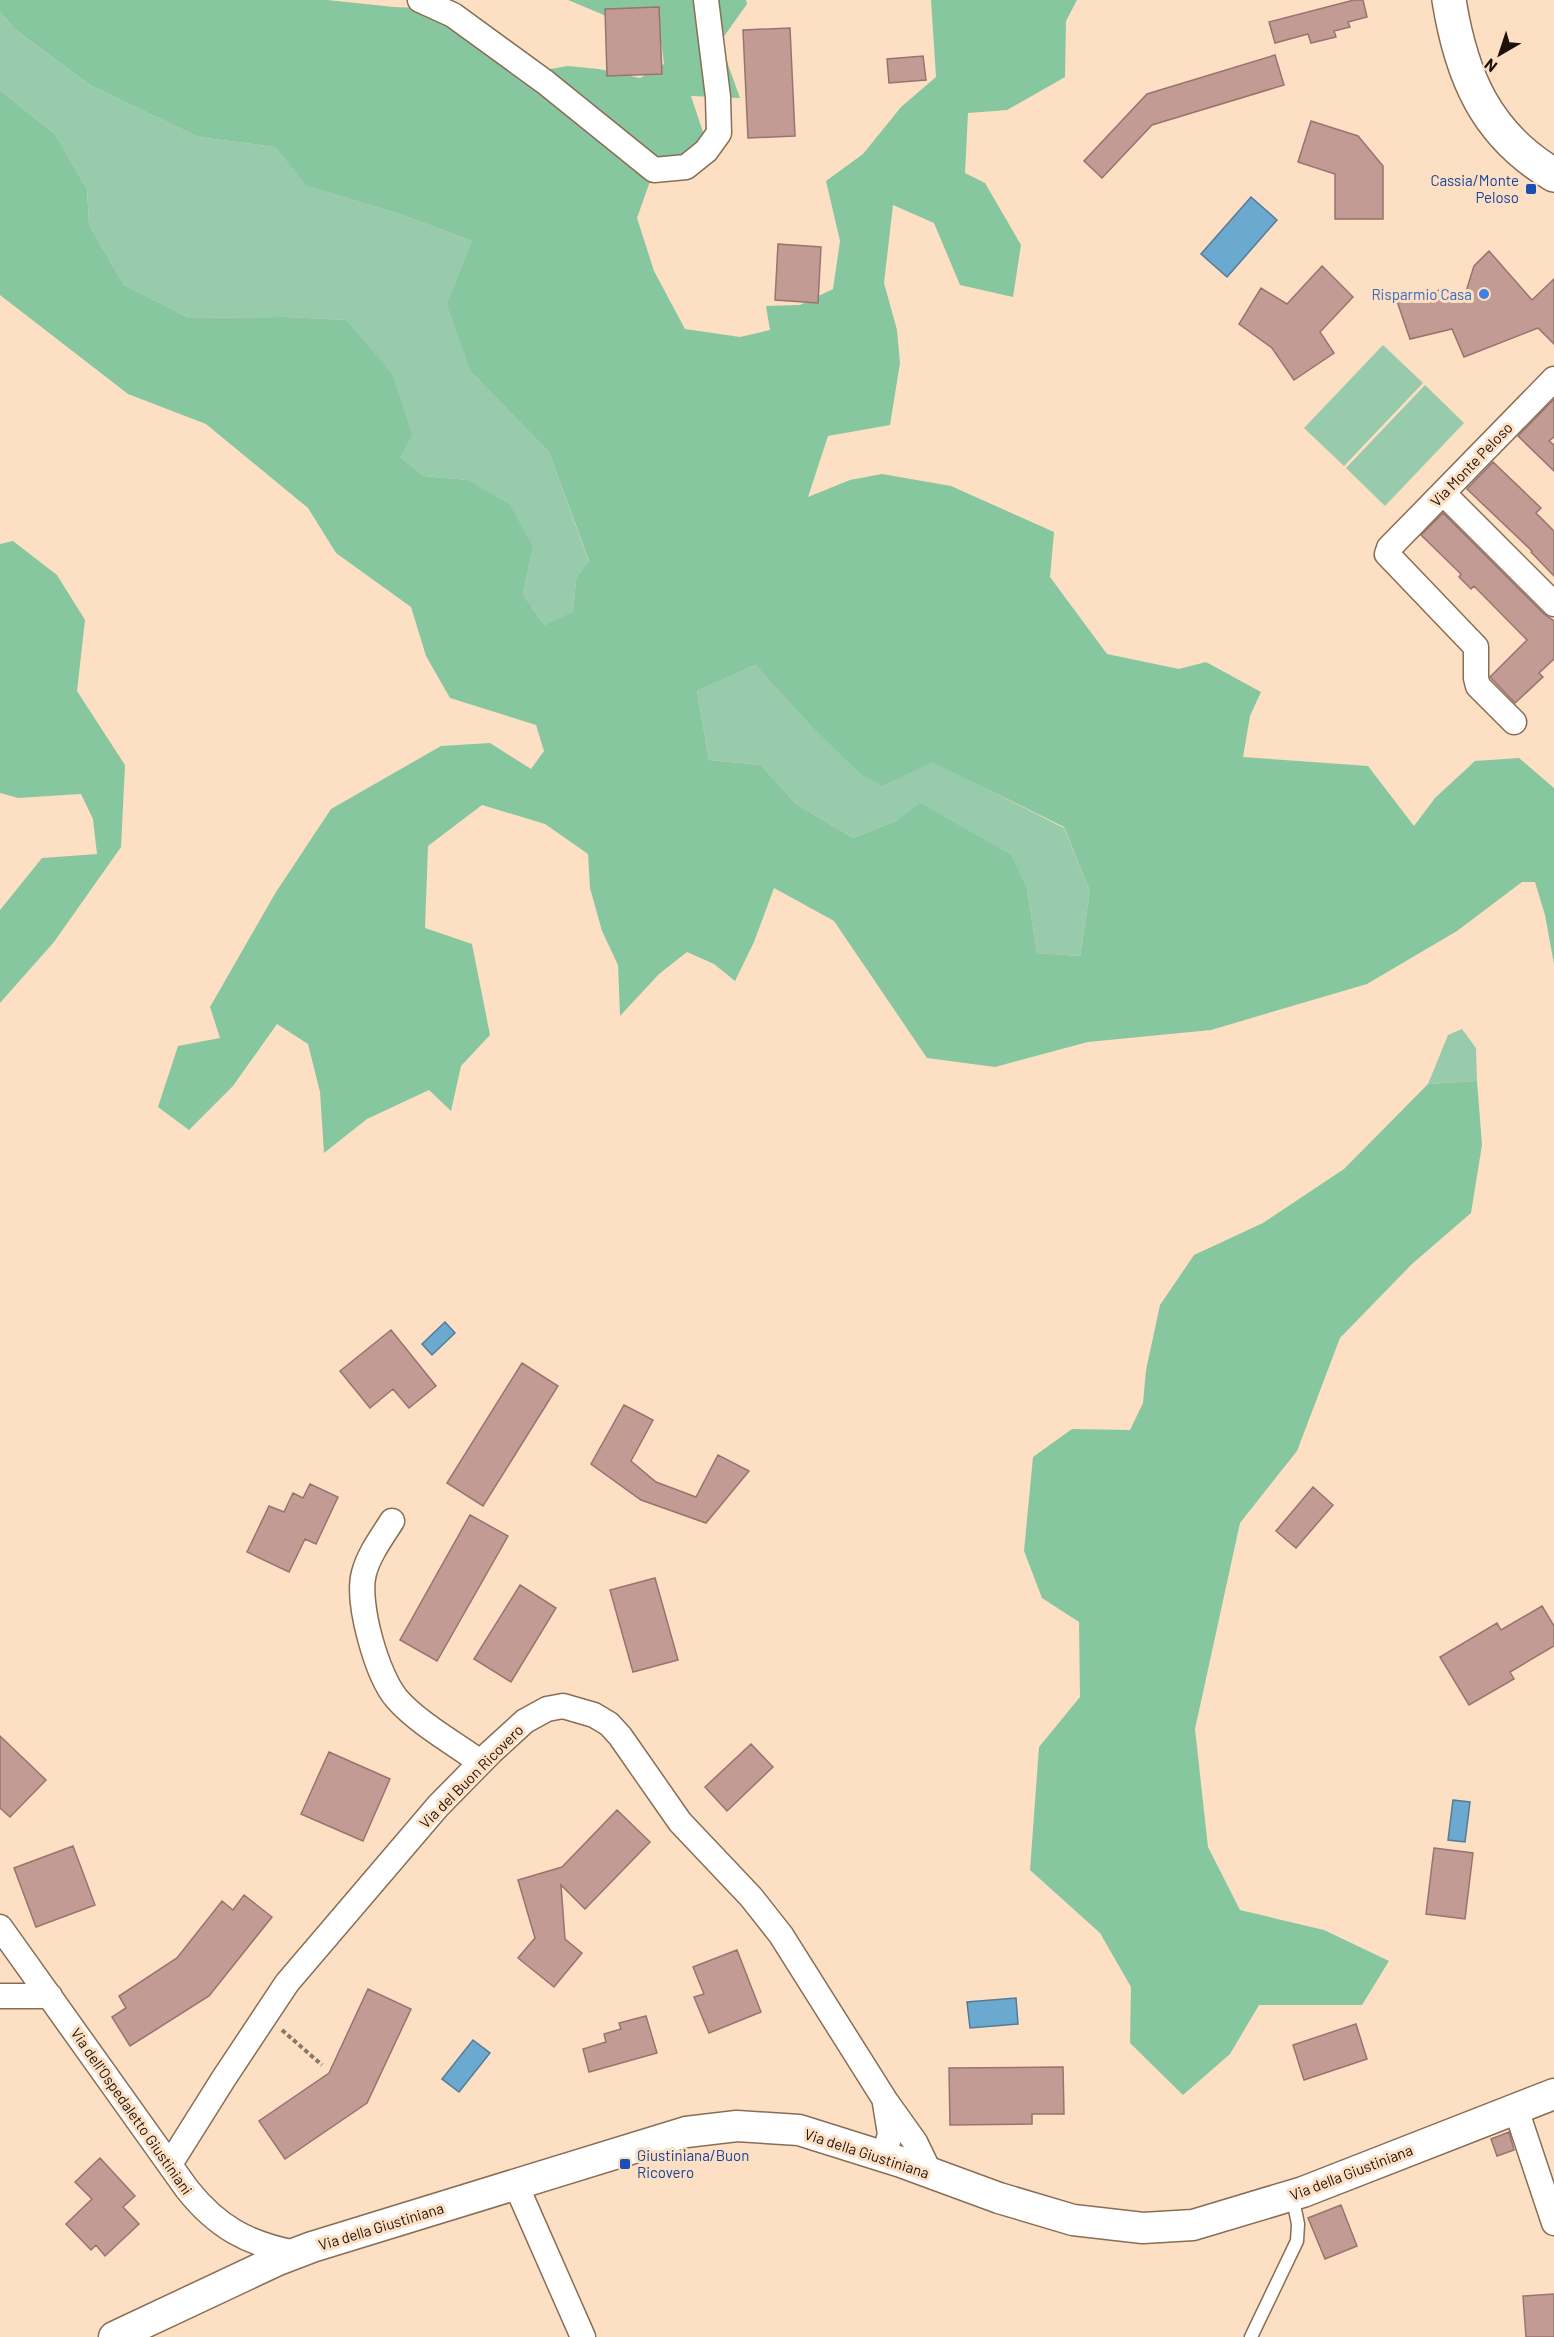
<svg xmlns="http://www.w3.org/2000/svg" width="1554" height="2337" font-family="Barlow,sans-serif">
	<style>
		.green { fill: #98cbab }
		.forest { fill: #87c7a0; fill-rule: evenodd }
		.water { fill: #6ba9d0; stroke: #537c94; stroke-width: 1.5 }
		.building { fill: #c39b95; stroke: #99736e; stroke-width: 1.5 }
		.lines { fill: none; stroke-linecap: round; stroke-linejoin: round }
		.service-casing { stroke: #886e55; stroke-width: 15 }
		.minor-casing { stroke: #886e55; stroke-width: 27 }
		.tertiary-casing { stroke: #886e55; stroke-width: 33 }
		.primary-casing { stroke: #886e55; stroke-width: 36 }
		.path { stroke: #8b7765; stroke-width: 4; stroke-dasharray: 4.5 3; stroke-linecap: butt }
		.service { stroke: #fff; stroke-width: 12 }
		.minor { stroke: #fff; stroke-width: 24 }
		.tertiary { stroke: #fff; stroke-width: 30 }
		.primary { stroke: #fff; stroke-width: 33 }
		.transit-dot { fill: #1a4fb4; stroke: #fddfc4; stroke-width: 2 }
		.shop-dot { fill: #3f7fe0; stroke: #fddfc4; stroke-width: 2 }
		.labels { text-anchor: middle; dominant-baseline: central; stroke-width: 6; stroke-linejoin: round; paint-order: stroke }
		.transit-label { font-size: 15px; fill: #164399; stroke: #fddfc4; text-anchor: end }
		.shop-label { font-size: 15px; fill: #366cbe; stroke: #fddfc4; text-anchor: end }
		.street-label { font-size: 15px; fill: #1c1209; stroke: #fddfc4 }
	</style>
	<rect width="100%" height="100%" fill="#fddfc4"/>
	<path class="green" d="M0,12L17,31L92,86L198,137L275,147L308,186L397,213L472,241L471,372L549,452L589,562L576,580L573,613L544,625L523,594L533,547L468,480L424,476L400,457L346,320L286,317L189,318L124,285L89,225L87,189L55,134L0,90Z
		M1383,345L1423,383L1344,466L1304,428Z
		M1425,385L1464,423L1385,506L1346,468Z
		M755,665L809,724L883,786L932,761L1064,828L1090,891L1080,956L1037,953L1027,889L898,820L853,838L796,804L761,765L709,760L697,691Z
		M1462,1029L1476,1048L1477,1081L1428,1084L1448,1035Z"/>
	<path class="forest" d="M0,0H327L394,7L445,9L533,72L568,66L599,69L640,78L664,64L658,18L623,23L568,0H746L747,4L720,42L740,98L691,96L709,150L654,170L637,218L654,271L685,329L740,337L770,330L766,306L800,305L833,289L840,241L826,181L863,154L901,107L936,77L931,0H1077L1066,21L1065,77L1007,110L968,113L965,173L985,183L1021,245L1013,297L960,285L934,223L893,205L884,283L897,330L900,363L890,425L828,436L808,497L850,480L882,474L951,486L1054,532L1050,577L1107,654L1179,669L1206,662L1261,692L1250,716L1243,757L1368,766L1414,826L1435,798L1475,761L1519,758L1554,788V964L1545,915L1535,882H1522L1457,931L1367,984L1211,1030L1088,1042L995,1067L927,1058L834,921L774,888L754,942L735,981L714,964L687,952L659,974L620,1016L618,965L602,931L590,888L588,854L545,824L482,805L428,846L425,928L472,944L490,1035L461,1066L451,1111L429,1090L367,1119L324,1153L320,1092L308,1044L277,1024L233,1086L189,1130L158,1107L178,1046L220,1038L210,1007L276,892L331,809L441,746L490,743L531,769L544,751L536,725L450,698L426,656L411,607L336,553L308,508L206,424L128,394L0,295V90L55,134L87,189L89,225L124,285L189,318L286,317L346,320L392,374L412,435L400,457L424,476L468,480L510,505L533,547L523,594L544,625L573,612L576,579L589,561L549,452L471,372L447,305L472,241L397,213L307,186L275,147L198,137L92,86L17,31L0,12ZM755,665L809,724L862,775L883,786L932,762L1064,827L1090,891L1080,956L1037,953L1027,889L1011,855L920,803L898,820L853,838L796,804L761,765L709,760L697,691Z
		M13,541L57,575L85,620L77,691L125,765L121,847L54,942L0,1003V910L42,858L97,854L93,819L81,794L18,798L0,793V544Z
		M1477,1081L1482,1145L1471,1213L1412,1264L1340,1338L1297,1451L1240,1523L1195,1729L1208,1847L1240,1910L1324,1930L1389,1961L1362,2005H1259L1230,2054L1183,2095L1130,2043L1131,1987L1100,1933L1030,1870L1039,1747L1080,1697L1079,1622L1042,1598L1024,1551L1033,1457L1072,1429L1130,1430L1143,1403L1146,1370L1160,1305L1194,1255L1263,1223L1344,1169L1428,1084Z"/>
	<path class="water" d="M1251,197L1277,220L1227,277L1201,254Z
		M445,1322L455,1333L432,1355L422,1344Z
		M1453,1800L1470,1802L1465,1842L1448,1840Z
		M1016,1998L1018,2024L970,2028L967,2002Z
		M473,2040L490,2053L459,2092L442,2079Z"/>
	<path class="building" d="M1354,0H1363L1367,17L1348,22L1350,27L1334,31L1336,37L1311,43L1308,34L1275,43L1269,22Z
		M659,7L662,74L607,76L605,9Z
		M790,28L795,136L748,138L743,30Z
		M1275,55L1284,85L1152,125L1102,178L1084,161L1147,94Z
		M923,56L926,80L889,83L887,59Z
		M1311,121L1358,136L1383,166V219H1335V174L1298,162Z
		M778,244L821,247L818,303L775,300Z
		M1489,251L1532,300L1554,279V344L1538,328L1464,357L1452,329L1410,339L1397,301L1444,289L1464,298L1474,266Z
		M1322,266L1353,297L1320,332L1334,353L1294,380L1272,348L1239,324L1261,288L1287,304Z
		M1554,399V437L1549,441L1554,445V471L1518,436Z
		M1493,462L1541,508L1536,513L1554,531V576L1531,552L1532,551L1467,489Z
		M1443,513L1544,614L1554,621V659L1539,673L1543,677L1515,703L1490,677L1527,640L1474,586L1471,589L1459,577L1461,574L1421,535Z
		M391,1330L436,1386L409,1408L393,1389L370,1408L340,1371Z
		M522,1363L558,1386L483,1506L447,1483Z
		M624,1405L653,1420L631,1461L656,1482L696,1497L718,1455L749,1471L706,1523L641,1500L591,1464Z
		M310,1484L338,1497L316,1544L305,1539L289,1572L247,1552L269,1506L284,1512L293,1493L303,1498Z
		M1313,1487L1333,1505L1296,1548L1276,1531Z
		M470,1515L508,1536L437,1661L400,1640Z
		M655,1578L678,1660L633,1672L610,1590Z
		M520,1585L556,1608L511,1682L474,1659Z
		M1542,1606L1554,1626V1646L1510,1672L1514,1679L1469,1705L1440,1657L1497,1623L1501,1630Z
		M0,1736L46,1780L10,1817L0,1808Z
		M751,1744L773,1767L727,1811L705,1787Z
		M329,1752L390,1779L363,1841L301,1814Z
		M617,1810L650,1842L585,1909L561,1885L565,1939L582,1953L554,1987L518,1958L535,1938L518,1880L562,1867Z
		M73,1846L95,1905L36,1927L14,1868Z
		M1434,1848L1473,1853L1465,1919L1426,1914Z
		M244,1895L272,1917L209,1996L130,2046L112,2017L126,2008L119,1996L177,1958L222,1901L233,1910Z
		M737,1950L761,2012L709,2033L694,1997L704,1994L693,1967Z
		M368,1989L411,2009L367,2103L285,2159L259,2121L329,2073Z
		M646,2016L657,2053L589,2072L583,2049L606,2042L604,2034L621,2029L619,2023Z
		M1356,2024L1367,2059L1304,2080L1293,2045Z
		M1063,2067L1064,2114H1032V2124L950,2125L949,2068Z
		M1509,2132L1514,2150L1497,2156L1491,2139Z
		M100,2158L135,2196L123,2207L139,2224L105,2256L96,2245L91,2250L66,2224L92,2199L75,2182Z
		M1341,2205L1357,2246L1325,2259L1308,2218Z
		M1554,2294V2337H1526L1523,2296Z"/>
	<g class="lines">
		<defs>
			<path id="service" d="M1251,2337L1297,2241L1298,2224L1292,2195"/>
			<path id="minor" d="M420,0L453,15L545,82L654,170L686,167L706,151L719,133L718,97L706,0
				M1443,493L1554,604
				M1514,722L1478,686L1476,678V647L1387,554L1389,548L1554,379
				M392,1521C382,1537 369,1554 364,1573C356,1602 377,1676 397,1699C418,1723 454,1743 480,1762
				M0,1927L187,2189C217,2227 248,2244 296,2253
				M0,1996H50
				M1516,2109L1554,2223
				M884,2157L890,2134L885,2103
				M170,2164L224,2078L287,1983L438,1806L491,1752L525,1721L547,1709L563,1706L594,1715L609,1724L620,1736L680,1822L751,1897L781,1935L885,2100L915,2142L930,2173
				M516,2185L583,2337"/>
			<path id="tertiary" d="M114,2337L278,2260L312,2247L686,2132L737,2126L799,2130L901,2162L999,2198L1073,2220L1143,2228L1193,2225L1303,2192L1554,2094"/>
			<path id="primary" d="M1449,0C1461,75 1485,134 1554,175"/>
		</defs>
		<use href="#service" class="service-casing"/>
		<use href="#minor" class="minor-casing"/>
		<use href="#tertiary" class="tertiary-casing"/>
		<use href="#primary" class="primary-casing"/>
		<path class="path" d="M282,2030L322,2065"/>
		<use href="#service" class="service"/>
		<use href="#minor" class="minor"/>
		<use href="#tertiary" class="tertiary"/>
		<use href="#primary" class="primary"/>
	</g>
	<g class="transit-dot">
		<rect x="1525" y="183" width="12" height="12" rx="3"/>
		<rect x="619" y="2158" width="12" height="12" rx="3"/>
	</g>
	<circle class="shop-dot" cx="1484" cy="294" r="6"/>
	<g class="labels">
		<g class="transit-label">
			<text x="1519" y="180">Cassia/Monte<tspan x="1519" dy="17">Peloso</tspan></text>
			<text x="637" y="2155" text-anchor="start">Giustiniana/Buon<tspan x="637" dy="17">Ricovero</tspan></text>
		</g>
		<g class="shop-label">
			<text x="1472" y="294">Risparmio Casa</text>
		</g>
		<g class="street-label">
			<text transform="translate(1471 464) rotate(-46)">Via Monte Peloso</text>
			<text transform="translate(471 1776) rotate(-45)">Via del Buon Ricovero</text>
			<text transform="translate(132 2111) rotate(55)">Via dell'Ospedaletto Giustiniani</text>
			<text transform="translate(867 2153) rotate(18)">Via della Giustiniana</text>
			<text transform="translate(1351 2172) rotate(-21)">Via della Giustiniana</text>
			<text transform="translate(381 2226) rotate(-17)">Via della Giustiniana</text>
		</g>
	</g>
	<g transform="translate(1500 54) rotate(219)" stroke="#fddfc4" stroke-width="4.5" paint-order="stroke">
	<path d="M0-4.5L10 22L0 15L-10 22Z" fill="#1c1209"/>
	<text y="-9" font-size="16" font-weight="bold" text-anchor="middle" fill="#1c1209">N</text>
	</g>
</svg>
